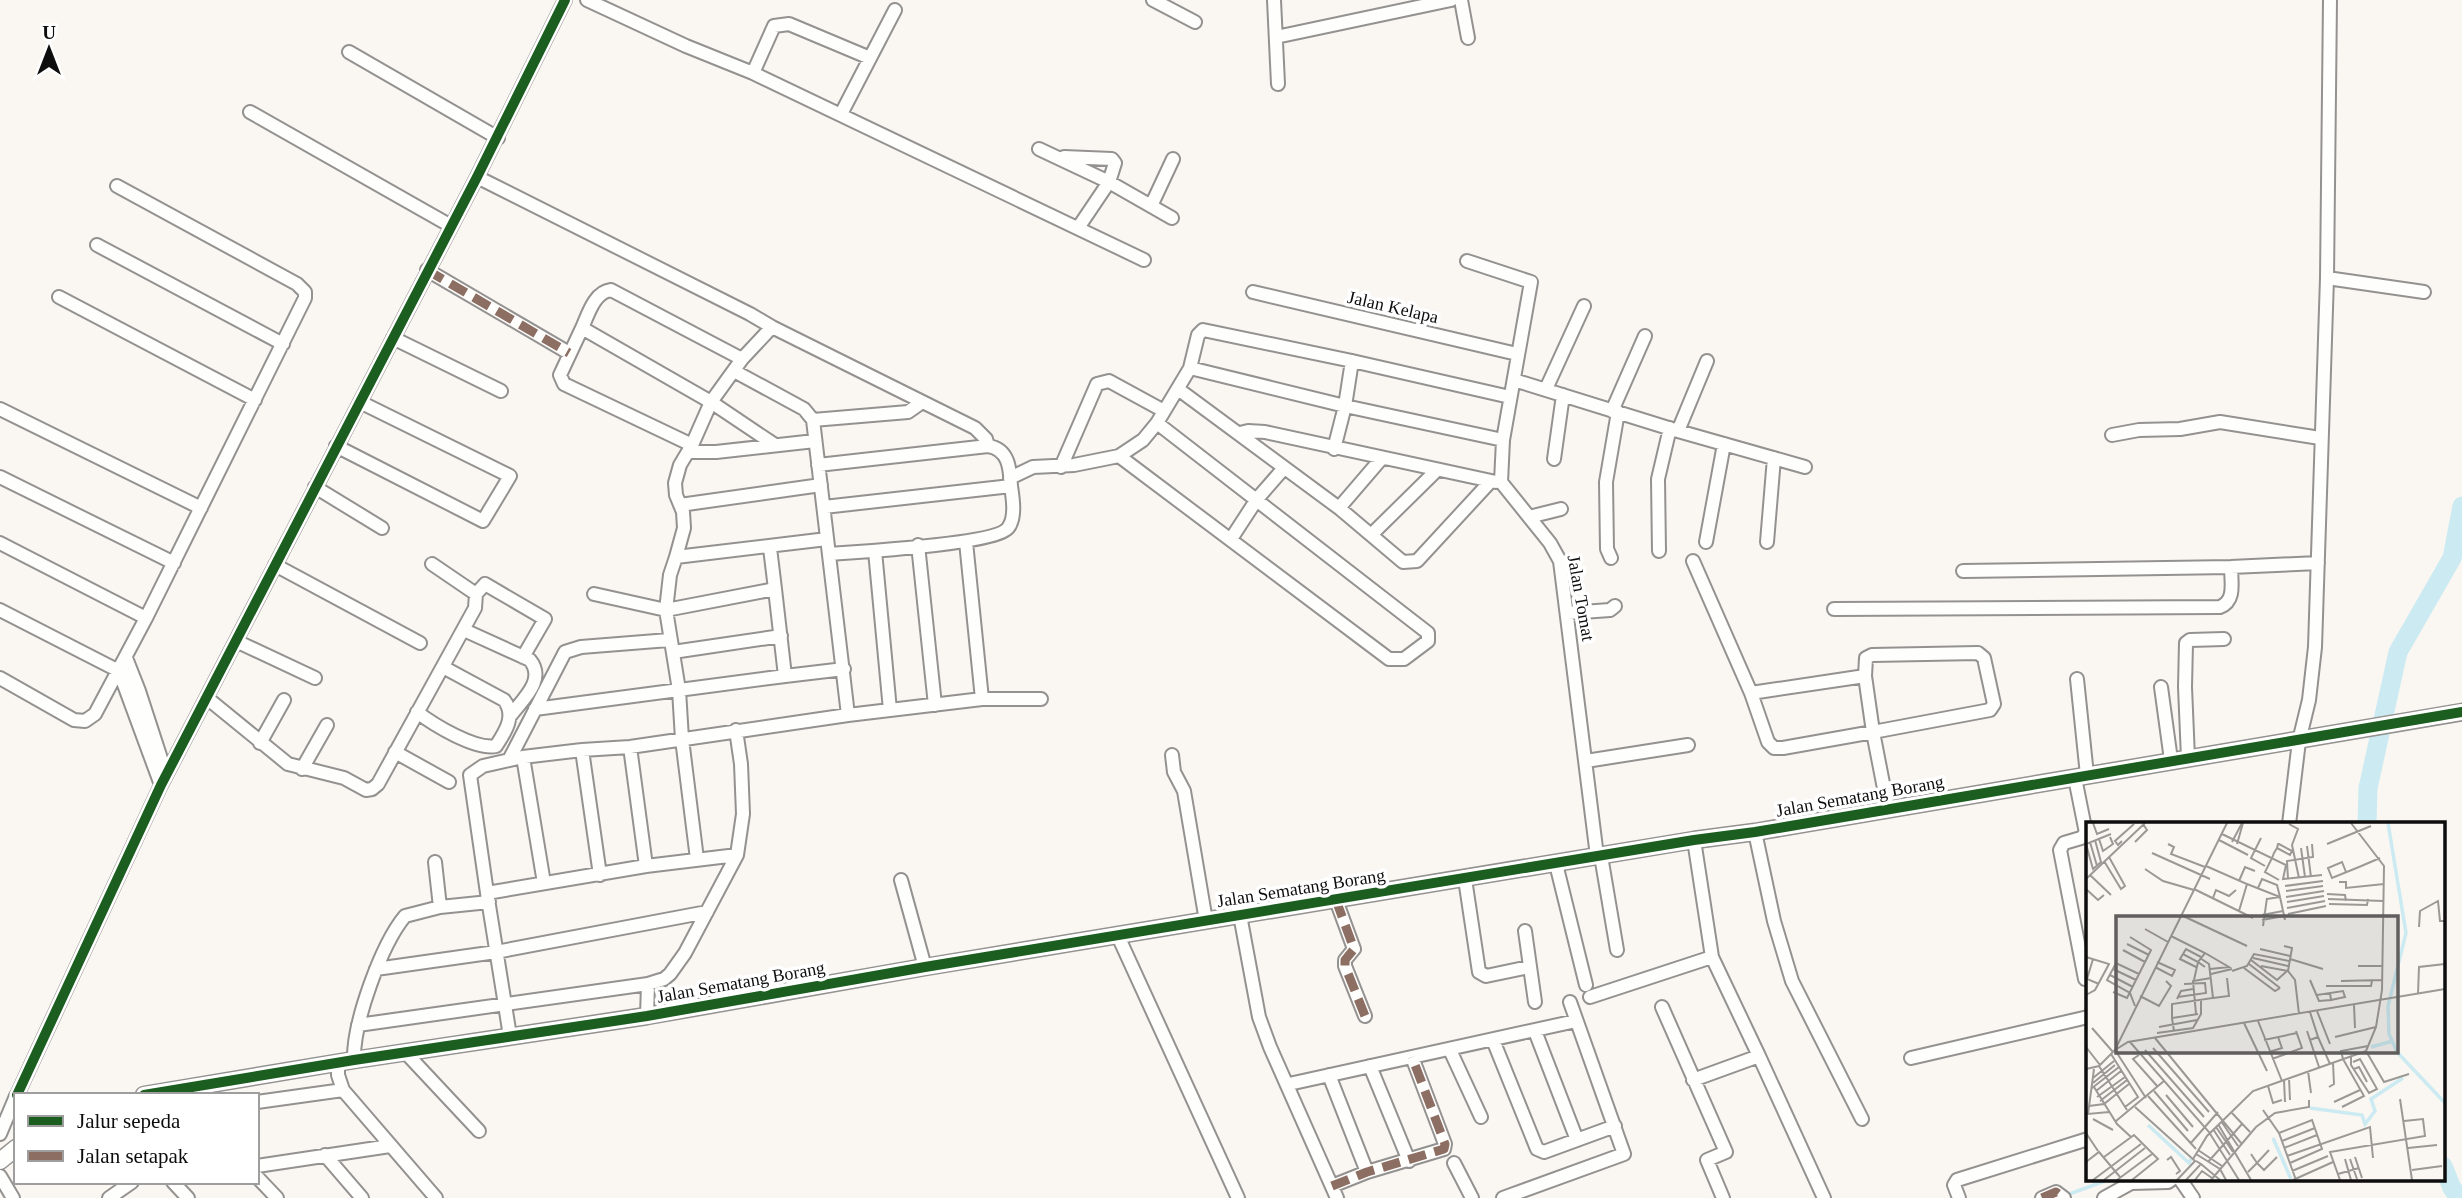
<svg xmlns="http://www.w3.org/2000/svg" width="2462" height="1198" font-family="Georgia,serif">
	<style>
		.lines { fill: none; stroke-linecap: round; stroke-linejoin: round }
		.stream { stroke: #cbeaf1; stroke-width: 3.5 }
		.river { stroke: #cbeaf1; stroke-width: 19 }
		.minor-casing { stroke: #949290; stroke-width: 16 }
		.tertiary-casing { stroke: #949290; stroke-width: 19 }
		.minor { stroke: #fefefd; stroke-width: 12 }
		.tertiary { stroke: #fefefd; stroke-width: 16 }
		.quiet { stroke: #8d6e63; stroke-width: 9; stroke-dasharray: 18 9; stroke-linecap: butt }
		.cycleway-casing { stroke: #fff; stroke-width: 15 }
		.cycleway { stroke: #1b5e20; stroke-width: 10 }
		.labels { text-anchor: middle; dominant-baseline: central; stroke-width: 7; stroke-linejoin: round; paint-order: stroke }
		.street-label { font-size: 18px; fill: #0d0d0d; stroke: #fff }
		.inset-river { fill: none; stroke: #cbeaf1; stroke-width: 3.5 }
		.inset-road { fill: none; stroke: #9b9996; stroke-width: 2 }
		.view { fill: #605f5d; fill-opacity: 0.15; stroke: #605f5d; stroke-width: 3.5 }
		.inset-edge { fill: none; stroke: #0d0d0d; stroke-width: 3.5 }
	</style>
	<rect width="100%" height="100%" fill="#faf7f2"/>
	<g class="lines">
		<path class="stream" d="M2064,1196L2110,1179"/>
		<path class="river" d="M2367,824L2368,788L2398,652L2452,558L2462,506
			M2443,1166L2452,1188L2459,1198"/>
		<defs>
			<path id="minor" d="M587,0L686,46L753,73L1144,260
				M1153,0L1195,22
				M1274,0L1278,84
				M1461,0L1468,38
				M1276,37L1451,0
				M349,52L498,138
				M753,73L774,26L789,24L870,58
				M250,112L451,226
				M841,114L895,10
				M1039,149L1109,182L1172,218
				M1064,157L1112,159L1115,163L1109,182L1078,228
				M477,177L750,314L772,327L742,359L711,402L775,445
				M1151,206L1173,159
				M97,245L283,344
				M1467,261L1531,282L1503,440L1501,482L1550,543L1560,561L1597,856
				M427,270L569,353
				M2327,278L2424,292
				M1253,292L1517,354
				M59,297L255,400
				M772,327L975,428L986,439L988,446L818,465
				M582,328C588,315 594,292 611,290L742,359
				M393,338L501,391
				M1190,368L1345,406L1503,440
				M1514,380L1678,431L1805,467
				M1178,389L1339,508L1403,562L1417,561L1490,482
				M1546,389L1584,306
				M0,409L201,508
				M1612,411L1645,336
				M813,420L908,412L918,405L919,401
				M1678,431L1707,361
				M1240,433L1248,431L1265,432L1496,482
				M2112,435L2139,430L2180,429L2220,422L2320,438
				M336,446L483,521L510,476L360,402
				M1334,449L1345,406L1352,361
				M688,452H716L815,441
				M1119,456L1389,659H1404L1428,641V633L1157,423
				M1554,459L1563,395
				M1061,467L1097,384L1109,381L1164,411
				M0,477L174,563
				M1010,478L1033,467L1074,465L1119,456L1143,440L1157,423L1190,368L1198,335L1203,330L1352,361L1510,397
				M315,487L382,528
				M680,505L821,485
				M824,507L1011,486C1010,469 1009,449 988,446
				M1339,508L1381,459
				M1529,517L1561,509
				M1371,535L1437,470
				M1231,539L1257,499L1284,468
				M1706,542L1724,444
				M1767,542L1774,458
				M0,543L146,618
				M918,545L935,705
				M770,548L775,589
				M875,551L890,710
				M1659,551L1658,479L1670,428
				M829,554C856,552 996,544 1008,528C1016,518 1013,499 1011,486
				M676,557L684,528L683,512L676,495L675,483L680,465L692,445L711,402L582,328L560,375L564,384L692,445
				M1611,558L1607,549L1606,482L1618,412
				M1693,561L1751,693L1768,742L1774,748H1783L1873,732L1888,809
				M275,565L420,643
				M1963,571L2231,567L2318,563
				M476,594L485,584L545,619L523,657
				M1834,609L2220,607C2236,601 2231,582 2231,567
				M0,610L119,671L161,785
				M1568,613L1610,610L1615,606
				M464,630L530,660C546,680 523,699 511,715
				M236,641L315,678
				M673,652L781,636
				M1978,653L1984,658L1994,704L1990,710L1873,732L1865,676L1866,658L1872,655Z
				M126,658L139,691L166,774
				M785,676L844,669
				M0,678L74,720L85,721L95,714L146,618L305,298V292L297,284L117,186
				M2077,679L2087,775
				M2161,687L2171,760
				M1751,693L1865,676
				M207,698L288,764L344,778L366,790L372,789L378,784L475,608L476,594L432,564
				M982,699H1041
				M535,709L785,676L775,589L666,610L594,594
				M417,712C434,725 475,750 496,746C506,731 516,715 504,700L443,667
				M848,715L982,699L966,542
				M260,743L284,700
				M630,747L646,866
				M582,750L600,875
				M395,752L449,782
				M1172,755L1174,772L1184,791L1206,921
				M523,757L544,883
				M2188,758L2185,687L2186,643L2190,640L2224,639
				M509,760L565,652L581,647L669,640
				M1586,761L1688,745
				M302,769L327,725
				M2075,778L2086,833L2081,838L2064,843L2060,850L2085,979
				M2289,824L2299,741L2309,700L2315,647L2327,278L2330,0
				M1755,832L1774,921L1792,981L1862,1119
				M1601,856L1617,950
				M697,859L682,739L679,690L666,610L670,575L676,557L827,539
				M435,862L440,907
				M1556,864L1586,985
				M1465,879L1479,972L1486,976L1529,967
				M901,880L925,967
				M487,893L470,775L483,766L523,757L582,750L630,747L848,715L813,420L804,409L734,371
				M1336,900L1354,949L1345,960V966L1365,1016
				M1240,915L1259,1017L1270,1047L1337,1198
				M1525,931L1535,1002
				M1118,936L1238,1198
				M376,969L496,952L707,912
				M1590,997L1712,957
				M1662,1007L1726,1152L1707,1160L1723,1198
				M647,1016L648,984
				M358,1025L648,984L664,979L670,974L685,953L737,855L743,814L741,764L736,730
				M1535,1031L1577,1140
				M510,1036L487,893L646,866L737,855
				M1493,1040L1537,1149L1544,1152L1615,1126
				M1450,1050L1481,1117
				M405,1052L479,1131
				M1759,1056L1824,1198
				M1911,1058L2088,1017
				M354,1060C353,1023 381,945 405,916L440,907L489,902
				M338,1064V1075L343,1090L436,1198
				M1370,1066L1409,1161
				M1329,1075L1367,1172
				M1693,1080L1759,1056L1712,957L1694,840
				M1289,1084L1576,1021
				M17,1095L161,785L477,177L565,0
				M257,1102L343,1090
				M0,1134L16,1096
				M325,1155L362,1198
				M1454,1163L1472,1198
				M257,1166L390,1146
				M0,1176L13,1198
				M257,1177L277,1198
				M2180,1179L2193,1198
				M173,1182L188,1198
				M1332,1186L1367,1172L1444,1149L1445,1144L1412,1057
				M109,1198L132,1182
				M1503,1198L1624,1154L1570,1002
				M1959,1198L1954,1185L1957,1180L2088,1139
				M2042,1198L2056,1192L2064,1198
				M2104,1198L2131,1183L2168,1182L2172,1179"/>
			<path id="tertiary" d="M144,1095L354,1060L647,1016L925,967L1694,840L1755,832L2462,712
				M0,1161L16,1148"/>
		</defs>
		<use href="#minor" class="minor-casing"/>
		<use href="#tertiary" class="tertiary-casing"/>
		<use href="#minor" class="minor"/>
		<use href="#tertiary" class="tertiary"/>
		<path class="quiet" d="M427,270L569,353
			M1336,900L1354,949L1345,960V966L1365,1016
			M1332,1186L1367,1172L1444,1149L1445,1144L1412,1057
			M2042,1198L2056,1192L2064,1198"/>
		<defs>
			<path id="cycleway" d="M17,1095L161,785L477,177L565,0
				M144,1095L354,1060L647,1016L925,967L1694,840L1755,832L2462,712"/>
		</defs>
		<use href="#cycleway" class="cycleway-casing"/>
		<use href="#cycleway" class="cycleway"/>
	</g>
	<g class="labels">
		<g class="street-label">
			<text transform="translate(1393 307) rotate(13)">Jalan Kelapa</text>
			<text transform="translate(1581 598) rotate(80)">Jalan Tomat</text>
			<text transform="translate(1860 796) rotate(-10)">Jalan Sematang Borang</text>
			<text transform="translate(1301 888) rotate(-9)">Jalan Sematang Borang</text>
			<text transform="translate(741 982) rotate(-10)">Jalan Sematang Borang</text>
		</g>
	</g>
	<g transform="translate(2086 822)">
		<rect width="359" height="359" fill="#faf7f2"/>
		<path class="inset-river" d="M302,1L320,111L302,184L303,212L311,230L359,281M285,225L307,219M224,286L276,293L279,302L289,289L285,277L317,256M62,303L103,341L105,337M187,316L205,357"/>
		<path class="inset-road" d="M7,1L11,12L23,7M265,1L298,44L296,168L290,205L280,229M203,2L212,7L206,23L213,56M136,12L200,43L197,57L236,53M175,16L165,36L179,44M13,17L17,29L27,22L24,15M9,18L15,40L7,47L0,22L25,12M133,18L162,33M36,19L32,23L29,19L48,2M4,20L11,44M49,20L61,8L57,2M146,20L156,1M82,22L88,25L85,32L119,45M151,22L157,1M241,22L285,4M221,24L225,55M191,26L204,33L206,29L193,22H192L191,26L188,31L186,36L179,50L193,58M215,26L219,55M66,31L124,57M18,39L35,67L39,64L23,35M120,44L161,62L153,89M59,47L77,59L108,68M260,50L256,40L242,46L246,56L273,45L294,36M4,53L25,73M0,57L59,1M202,57L201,39L227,35L226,22M153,59L159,45L169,49M253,60H260V66L298,62M161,62L194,75L199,98M199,64L237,59M172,66L176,57L191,63L194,75L181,77M0,67L12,78L18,73M108,67L167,96M200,69L237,64M241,72L259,73L260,79M200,75L238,69M127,76L130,68L143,74L150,68M242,77L297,79M201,80L238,74M243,82L281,83L282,77M201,86L239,79M202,92L240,84M95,93L161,124M176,93L197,89M176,98L198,94M177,104L181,76M333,105L334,89L352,79L354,99H359M59,107L82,120M85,114L119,131L112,140L119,145M41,122L63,133M198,124L206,126L202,149L209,158L213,192M174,127L204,134M37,128L59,140M119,131L143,145L124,147M97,132L100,127L115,135M0,135L23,142L9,168L0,173M167,136L202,144M7,137L1,157L13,162M204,137L237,147M165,138L191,158L201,149M163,142L194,166M175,144L202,149M272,144H296M69,145L86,154L89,148L71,140M158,146L189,169L194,166M27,147L50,158M146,149L161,144L168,132L203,139M125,152L146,147M24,153L47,165M108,158L112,140L97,132L94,137L110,145M224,158L233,179L245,178M255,159L296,158M240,164H285L286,159M27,170L41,176L65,128L44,115M332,172L333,145L359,142M231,173L257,169L259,175L245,178L244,171M54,174L73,184L85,164L80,159M92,175L120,171L119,161L98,162M127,176L143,174L141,156M91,177L95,169L107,167M268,183L269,206M49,184L44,171L21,158L30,141L53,152M231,189L244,222M110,192L107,159L125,156M86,196V182L127,176L123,142L114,136M172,199L196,259M158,201L181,249M73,205L111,198M6,206L27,230M88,209L86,196L112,192M221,209L233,245M71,211L107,206L115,192V178M232,215L244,242M249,215L290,205M69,216L155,321M178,218L211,211M224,218L232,215L224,190M44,220L123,310L153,358M0,225L14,243M67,226L123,290M29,228L42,220L359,167M29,228L60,276M59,228L118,295M183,230L196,226L192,215M25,232L52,275L39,285M53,233L47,237L72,265M265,235V243L283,271L291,267L274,237L267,240M186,237L216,226L210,209M257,237L255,229L282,224M13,244L41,288M0,247L13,244L29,228L141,1M8,247L2,292L23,290M268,247L273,245L281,260M222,249L225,271M7,256L28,239M203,256L204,278M198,258L199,280M7,261L29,243M182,264L187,281L196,278M8,265L31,302L45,315M243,265L248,262L247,241M6,266L33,245M10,269L35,249M68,269L102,309M80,273L107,305M62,274L110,327M11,275L39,255M314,277L326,358M14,279L41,258M248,280L274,268M3,284L18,282L43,262M49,285L109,339L91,358M256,285L278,274L257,237M177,288L193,311L226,298L236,327L204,341M145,290L164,310M7,297L27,308M30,299L78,259M135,299L152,324M132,302L165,358M130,305L147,330M127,307L144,333M0,311L12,329M193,311L210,358M196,319L229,306M104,322L132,290M198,326L231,313M322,326L351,323M112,328L136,344M110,332L134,347L140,358M165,332L171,341L183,328M201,334L284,305L287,336M18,335L48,313L72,337L46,358M269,335L276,356M107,337L121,314L167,269L280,229L298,260L323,252M259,337L265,358M264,337L271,357M81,338L85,335L94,349L90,352M0,340L13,330L34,355M122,340L156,302M115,342L134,358M326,348L356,344M206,349L242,334M162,350L171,341L178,348L191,335M252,352L273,346M7,358L55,322M18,358L59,326M31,358L66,332M100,358L115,342L110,339M109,358L116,349L126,356M125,358L170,305L189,291L223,285V278M207,358L247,340M254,358L244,330L339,314L337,297L318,299"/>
		<path class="view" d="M30,94H312V231H30Z"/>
		<rect width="359" height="359" class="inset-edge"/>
	</g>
	<rect x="14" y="1093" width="245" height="91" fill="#ffffff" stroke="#9e9e9e" stroke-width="2"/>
	<rect x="28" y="1116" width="35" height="10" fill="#1b5e20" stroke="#9e9e9e" stroke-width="2"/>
	<text x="77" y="1128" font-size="21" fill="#0d0d0d">Jalur sepeda</text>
	<rect x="28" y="1151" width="35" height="10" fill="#8d6e63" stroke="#9e9e9e" stroke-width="2"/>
	<text x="77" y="1163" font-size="21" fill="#0d0d0d">Jalan setapak</text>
	<g transform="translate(49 49)" stroke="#ffffff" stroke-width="5" paint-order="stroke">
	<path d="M0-5L12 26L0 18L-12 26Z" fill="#0d0d0d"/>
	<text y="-10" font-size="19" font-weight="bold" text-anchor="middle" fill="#0d0d0d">U</text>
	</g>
</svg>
